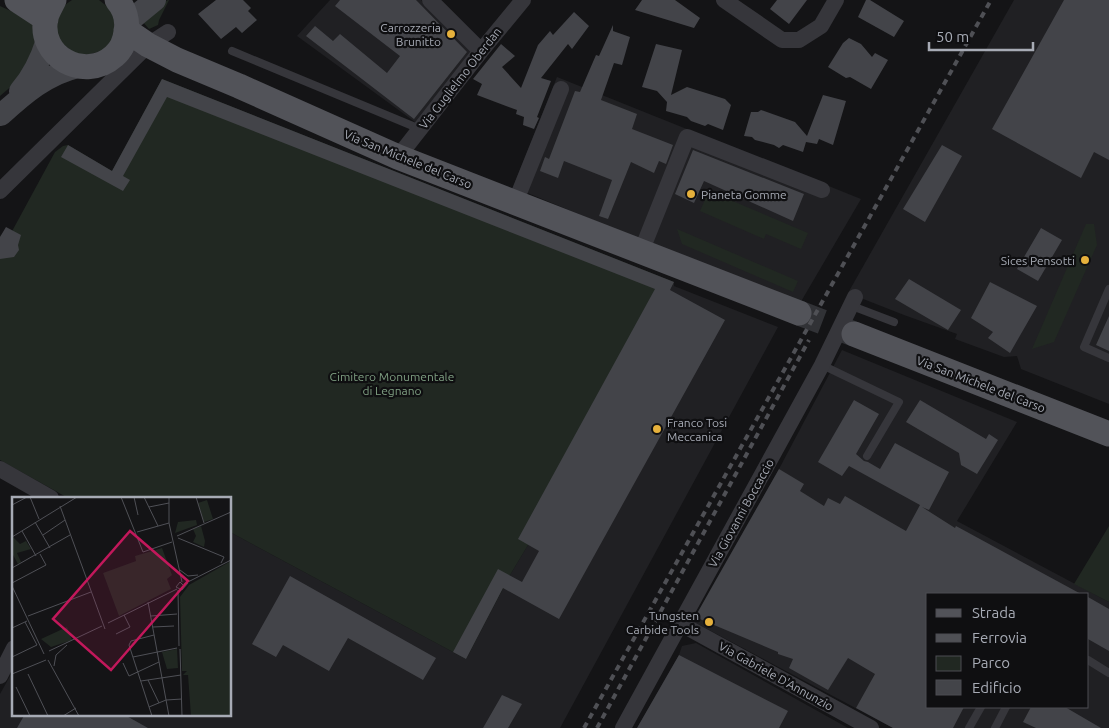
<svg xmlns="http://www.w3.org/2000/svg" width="1109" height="728" font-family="Ubuntu,sans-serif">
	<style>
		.built { fill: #202023; fill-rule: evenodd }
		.green { fill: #212822 }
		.building { fill: #434449 }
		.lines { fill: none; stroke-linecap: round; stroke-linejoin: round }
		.primary-tunnel { stroke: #313236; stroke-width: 25; stroke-dasharray: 25 12; stroke-linecap: butt }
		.lane { stroke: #36363b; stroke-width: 8 }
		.street { stroke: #36363b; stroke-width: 16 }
		.secondary { stroke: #44454a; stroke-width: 22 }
		.primary { stroke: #525359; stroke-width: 25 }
		.rail { stroke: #4f5055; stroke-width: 4; stroke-dasharray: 6 5; stroke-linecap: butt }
		.poi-dot { fill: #e6b13c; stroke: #0f0f11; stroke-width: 2 }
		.labels { text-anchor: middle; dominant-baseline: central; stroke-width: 4.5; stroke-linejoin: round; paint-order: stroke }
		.poi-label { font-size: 12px; fill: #a7abb5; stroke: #0f0f11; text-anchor: end }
		.street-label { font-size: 12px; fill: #a7abb5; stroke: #0f0f11 }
		.park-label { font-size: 12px; fill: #7f9f82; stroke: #0f0f11 }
		.inset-road { fill: none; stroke: #4f5056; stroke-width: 1 }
		.view { fill: #c2185b; fill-opacity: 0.15; stroke: #c2185b; stroke-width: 2.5 }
		.inset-edge { fill: none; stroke: #a7abb5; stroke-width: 2.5 }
	</style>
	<rect width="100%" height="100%" fill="#141416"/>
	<path class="built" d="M330,0H421L473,52L415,122L297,36Z
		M1014,0H1109V404L1021,369L1017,356L1004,357L955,339L957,334L904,315L848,293Z
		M557,77L861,199L799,305L513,187Z
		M674,282V286L778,327L560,728H0V694L14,669V714H230V532L466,659L510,575L528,545Z
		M842,350L1017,422L957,521L1109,602V728H893L694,622L710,590L779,469ZM928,594H1088V707H928Z
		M696,643L848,728H637L679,655L682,646Z"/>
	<path class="green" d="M72,0H99L109,8L114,16L115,35L105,50L79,57L57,39C56,21 55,10 72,0Z
		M168,0H169L159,20L158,25L149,29L141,20L151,10Z
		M0,6L13,12L33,24L38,34L36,52L14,84L0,96Z
		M162,79L674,282L528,545L510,575L466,659L230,532V498H68L0,460V237L1,235H10L55,152L63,146L68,145L112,171Z
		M709,191L808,233L801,249L766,234L764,239L700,211Z
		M1086,224H1094L1097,245L1054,342L1032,349Z
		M677,229L798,281L793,292L682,244Z
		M1109,526V602L1074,584Z"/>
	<path class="building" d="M216,0H243L251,8L248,11L257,20L242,33L236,27L221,39L198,14Z
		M340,0H416L467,52L414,119L306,36L315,26L333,41L340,34L387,73L400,56L335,6Z
		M642,0H675L700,18L694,28L635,10Z
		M777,0H807L789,24L770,9Z
		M866,0H870L904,21L894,37L858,17Z
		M1064,0H1109V160L1094,152L1081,178L992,129Z
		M574,12L589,26L572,49L568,44L541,78L551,81L537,117L539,118L534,129L523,125L524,117L516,114L517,110L477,95L482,84L473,79L501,44L515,56L502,67L521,88L538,45L550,31L553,35Z
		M613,25V31L630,37L622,65L614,63L601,100L637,114L632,129L673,145L666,164L659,161L654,173L631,162L608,219L599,216L612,180L564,161L558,178L540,171L545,157L549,159L575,91L580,92L596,55L599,56Z
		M849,38L861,44L872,57L875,53L888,60L871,89L850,77L846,78L828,67L843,43Z
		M656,44L682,50L671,95L687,87L725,99L731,105L723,130L708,124L705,126L691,121L687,117L666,111L667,102L657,91L642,87Z
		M162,79L674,282L670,290L725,320L559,619L503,588L466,659L453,652L498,569L522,582L539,551L518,539L655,289L167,97L123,176L130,180L123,191L61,157L68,145L112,171Z
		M823,95L846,101L833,145L819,139L817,144L806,142L803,152L783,145L779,148L774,145L755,140L752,137L744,136L751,112H758L761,110L795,122L807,136Z
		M942,145L962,156L925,222L903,209Z
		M693,150L804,194L793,221L704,181L694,203L675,194Z
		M6,227L21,235L18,245L19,250L14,257L0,259V237Z
		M1041,228L1062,240L1038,281L1017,269Z
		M909,279L961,310L948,330L895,299Z
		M990,282L1037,306L1010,353L988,338L993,332L971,318Z
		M1109,316V351L1096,345Z
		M854,400L879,414L856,454L864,461L868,462L880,469L895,443L949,472L929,510L922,507L955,528L956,526L1081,594H928V707H964L953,728H893L856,708L875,674L848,658L828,690L789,668L793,659L778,654V652L695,617L779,469L804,484L800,491L824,506L828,498L840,504L845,496L906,531L920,505L849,466L842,476L818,462Z
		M920,400L986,439L989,434L998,440L977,474L961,465L959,453L906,422Z
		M290,576L436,658L423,680L348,638L329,671L283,645L276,657L252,644Z
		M1088,597L1109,609V651L1088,639Z
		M679,655L788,711L779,728H637Z
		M502,695L522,704L508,728H483Z
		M1031,707H1065L1101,728H1036L1023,722Z
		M25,714H123L148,728H17Z"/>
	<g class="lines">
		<path class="primary-tunnel" d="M799,313L854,334"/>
		<path class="lane" d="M232,51L420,129
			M1109,289L1084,347L1109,358
			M852,306L894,322
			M822,365L899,402L867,456
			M1088,660L1109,673
			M969,728L981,707
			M995,728L1006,707"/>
		<path class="street" d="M430,0L481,51
			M724,0L782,40H799L821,26L836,0
			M398,157L481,51L523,0
			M0,191L148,45L168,32
			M515,203L561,89
			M641,252L687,137L822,190
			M0,469L51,498
			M681,624L871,728
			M0,676L14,648
			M623,728L822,365L855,297"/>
		<path class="secondary" d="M127,23L155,0
			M20,91C33,76 41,59 47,40
			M1,115C24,94 47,74 78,67"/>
		<path class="primary" d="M17,0L46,19
			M54,0C51,6 48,11 46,17C37,57 85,82 114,56C121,50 125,41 126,32C128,21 125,9 117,0
			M126,30L148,45L177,60L239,86L398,157L799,313
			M854,334L1109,434"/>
		<path class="rail" d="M584,728L991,0
			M597,728L809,340"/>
	</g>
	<g class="poi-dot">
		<circle cx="451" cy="34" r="5"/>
		<circle cx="691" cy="194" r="5"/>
		<circle cx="1085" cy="260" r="5"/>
		<circle cx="657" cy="429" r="5"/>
		<circle cx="709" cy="622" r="5"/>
	</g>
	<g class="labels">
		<g class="poi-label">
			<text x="441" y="27">Carrozzeria<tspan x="441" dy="14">Brunitto</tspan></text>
			<text x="701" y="194" text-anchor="start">Pianeta Gomme</text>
			<text x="1075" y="260">Sices Pensotti</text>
			<text x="667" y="422" text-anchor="start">Franco Tosi<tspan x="667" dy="14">Meccanica</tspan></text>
			<text x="699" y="615">Tungsten<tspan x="699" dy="14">Carbide Tools</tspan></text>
		</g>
		<g class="street-label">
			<text transform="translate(460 78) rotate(-52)">Via Guglielmo Oberdan</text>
			<text transform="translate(408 159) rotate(22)">Via San Michele del Carso</text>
			<text transform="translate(981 384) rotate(21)">Via San Michele del Carso</text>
			<text transform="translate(741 513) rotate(-61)">Via Giovanni Boccaccio</text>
			<text transform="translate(776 676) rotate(29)">Via Gabriele D'Annunzio</text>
		</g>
		<g class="park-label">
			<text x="392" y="376">Cimitero Monumentale<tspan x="392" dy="14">di Legnano</tspan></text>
		</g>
	</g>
	<g transform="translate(12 497)">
		<rect width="219" height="219" fill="#141416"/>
		<path d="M195,3L201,22L192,25L186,6ZM184,23L185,28L163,36L166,25ZM189,29L193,44L192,50L181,45L184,39L181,32ZM1,40L8,47L14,44L19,52L5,56L9,65L6,67L0,56ZM150,51L160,78L155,82L159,92L107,119L91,76L124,64L123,59ZM219,64V219H179L176,178H171L175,174H170L168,100L177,88ZM55,130L60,143L39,150L29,142ZM165,152L166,171L155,172L150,155Z" fill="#212822"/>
		<path class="inset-road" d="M18,0L27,22M109,0L131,55L160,45M122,0L126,18M132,0L146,29M157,0V26L170,85M184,0L192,26M0,8L15,0M48,9L93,132M137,10L157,6M23,25L38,51M10,34L24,59M125,35L157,26M31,38L53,23M165,39L219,15M0,40L65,0M166,41L212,60L209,66M0,71L58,38M168,73L176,79L186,78M0,86L34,68L28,57M172,87L219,63M0,89L32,157M172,89L168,85L164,90L170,93L176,86M166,93L167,149M136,105L157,219M16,119L79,95M139,119L165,117M96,126L165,92M141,130L162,129M0,131L15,124M104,137L118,130L112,118M168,152L170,219M37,154L90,129M0,160L25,148L13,125M121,160L165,151M36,163L67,219M111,166L117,179L147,165M42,169L44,158L55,148M0,177L34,163M16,177L36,219M136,183L147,206M129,184L169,178M4,190L18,219M137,210L154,203L170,202M51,219L64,211M140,219L117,148L119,144L142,138"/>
		<path class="view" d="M118,34L176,84L99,173L41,122Z"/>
		<rect width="219" height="219" class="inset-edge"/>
	</g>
	<rect x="926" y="593" width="162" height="115" fill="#0f0f11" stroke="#4c4d53"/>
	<rect x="936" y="609" width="25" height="8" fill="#525359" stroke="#4c4d53"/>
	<text x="972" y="618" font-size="15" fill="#a7abb5">Strada</text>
	<rect x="936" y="634" width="25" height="8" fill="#4f5055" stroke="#4c4d53"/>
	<text x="972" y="643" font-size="15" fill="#a7abb5">Ferrovia</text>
	<rect x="936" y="656" width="25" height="15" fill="#212822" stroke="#4c4d53"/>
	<text x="972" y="668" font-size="15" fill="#a7abb5">Parco</text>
	<rect x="936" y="680" width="25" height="15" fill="#434449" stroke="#4c4d53"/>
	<text x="972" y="693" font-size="15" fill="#a7abb5">Edificio</text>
	<path d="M929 42v8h104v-8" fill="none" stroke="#a7abb5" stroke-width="2.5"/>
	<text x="936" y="42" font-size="15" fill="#a7abb5" stroke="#0f0f11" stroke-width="4" paint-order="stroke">50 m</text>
</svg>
